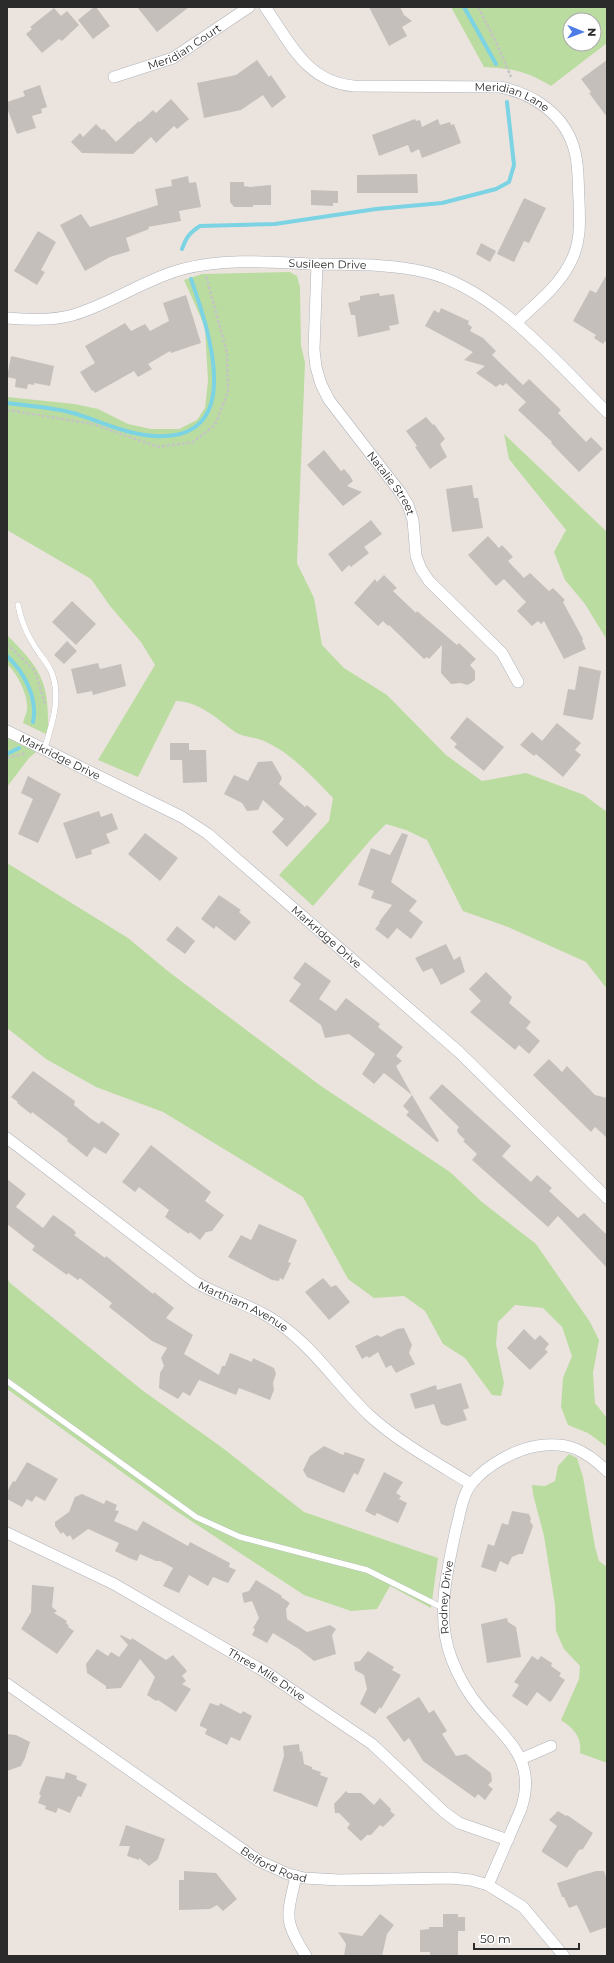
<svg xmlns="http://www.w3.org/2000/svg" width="614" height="1963" font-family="Montserrat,sans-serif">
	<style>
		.green { fill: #bbdca0; fill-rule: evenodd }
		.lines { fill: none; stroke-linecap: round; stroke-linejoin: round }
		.stream { stroke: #7cd3e3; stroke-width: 4 }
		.building { fill: #c4bfba }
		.lane-casing { stroke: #afb2ba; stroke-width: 6 }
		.street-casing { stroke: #afb2ba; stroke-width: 12 }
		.path { stroke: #c4c4c4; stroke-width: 2.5; stroke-dasharray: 3 2; stroke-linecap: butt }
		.lane { stroke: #fff; stroke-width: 5.5 }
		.street { stroke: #fff; stroke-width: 11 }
		.labels { text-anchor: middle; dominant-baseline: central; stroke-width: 4; stroke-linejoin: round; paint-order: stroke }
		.street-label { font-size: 11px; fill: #2b2b2b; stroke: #fff }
	</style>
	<rect width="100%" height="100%" fill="#ebe4de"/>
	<path class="green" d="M451,7H607V43L551,86C525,70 513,69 484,67ZM570,20H594V44H570Z
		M290,272L297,276L300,287L301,345L305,363L297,563L314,598L322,645L344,668L387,695L446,755L482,781L526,773L584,795L607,812V989L586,962L508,927L463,911L427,840L406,830L386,824L374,836L313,906L279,875L329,821L333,798C313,777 291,753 264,741C255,737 243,737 235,732C216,718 200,702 176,701L138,777L98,760L155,665L141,642L110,606L91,579L7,530V397L75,404L98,409L128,424L151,429H179L197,420L205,408L208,381L205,327L184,280L202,274Z
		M504,434L607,532V640L585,604L565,580L554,552L566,530L509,459Z
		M7,635C44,672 49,683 48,735L23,723C24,719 26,714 27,710C29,696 17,673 7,664Z
		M7,739H10L36,752L29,758L7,787Z
		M7,863L128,938L169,972L321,1086L450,1172L482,1202L536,1244L590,1322L599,1340L593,1373L595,1403L607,1418V1447L588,1433L568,1425L561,1407L563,1378L572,1356L562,1327L543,1308L515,1305L498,1322L496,1344L504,1383L501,1396L492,1395L465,1358L443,1344L425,1311L404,1296L374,1298L348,1279L303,1197L163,1112L96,1087L46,1059L7,1028Z
		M7,1278L10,1283L142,1390L224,1449L304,1512L438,1558L431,1608L390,1586L377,1609L351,1611L304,1595L173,1509L7,1389Z
		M569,1454L577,1458L583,1477L595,1547L599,1561L607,1567V1763L580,1753C582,1737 574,1729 561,1720L579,1679L580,1666L564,1649L556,1631L555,1605L544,1536L533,1494L532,1485L545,1486L555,1481L558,1466Z"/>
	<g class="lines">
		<path class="stream" d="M464,7L496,64
			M182,249C186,238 189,233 200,226L275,224L376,209L442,203L496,189L509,182L514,165L507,102
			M7,403C29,406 51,407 73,413C100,421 125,434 154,436C248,442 208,328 191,279
			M7,656C24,672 38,698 33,722
			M7,754L19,748"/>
	</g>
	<path class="building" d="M94,7H96L110,26L93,39L78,20Z
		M137,7H189L157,32Z
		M369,7H400L404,15L412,21L402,27L407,36L389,46Z
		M54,8L61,16L67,11L79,25L62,41L59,39L42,53L26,34L32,29L30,27Z
		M257,60L269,77L271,75L286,97L272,108L263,95L241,110L204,118L197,83L236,75Z
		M607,60V117L589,93L591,92L581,79Z
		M40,85L47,107L41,109L42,113L32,116L36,128L17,134L7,108V102L25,96L23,91Z
		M171,99L189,119L177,129L174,126L156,143L151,137L133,154L82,153L71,142L80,133L83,137L96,124L102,130L104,129L116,142L139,121L140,122L153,110L156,113Z
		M415,119L416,121L420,120L422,127L438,119L440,125L450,122L451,125L454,124L461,143L422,158L419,149L411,153L408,145L379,156L372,135Z
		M417,174L418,193H357V175Z
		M188,176L189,183L196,182L201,207L179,211L181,221L148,227L149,229L126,238L130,251L110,257L85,271L60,225L81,214L90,227L158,205L155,189L172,186L171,180Z
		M230,182H244V186L250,187L271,185V205H253V207H234L230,202Z
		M311,190L338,191V203H333V206L311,205Z
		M524,198L546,208L529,243L524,241L514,262L497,254Z
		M38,231L56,242L41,270L45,272L37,285L14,271Z
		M481,243L496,251L490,262L476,254Z
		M607,274V342L605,341L603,344L594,338L596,335L573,321L590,290L596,293Z
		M379,293L380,296L394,294L399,324L389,326L390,330L358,337L355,315H351L348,303L360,300V296Z
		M186,295L201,343L171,353L170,351L148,364L152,369L138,377L134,371L95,393L93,390L92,391L80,372L95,363L85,346L125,323L131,331L145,324L150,331L169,321L163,303Z
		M441,308L469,321L468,324L472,327L470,331L483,338L496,351L492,355L523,385L529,379L561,410L558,413L586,442L591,437L603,449L579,472L551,443L552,442L518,410L526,402L506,383L503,386L500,384L496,387L476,373L485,366L464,360L473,352L425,326L434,310L439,313Z
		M11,356L54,366L50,386L34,383V385L28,384L27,389L15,387L16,379L7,377Z
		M426,417L433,425L434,424L445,439L440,444L447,457L430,469L415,447L417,446L406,431Z
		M324,450L341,471L344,469L350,476L353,481L347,486L362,492L343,506L307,465Z
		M472,485L474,498H478L483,528L452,532L446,489Z
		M371,520L382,534L364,547L369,553L351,567L349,565L342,572L328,554Z
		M488,536L499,548L502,545L513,557L508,561L524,578L530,573L549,591L553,588L565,600L563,602L583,639L582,640L586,649L564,659L544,621L541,624L538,621L532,626L517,611L526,602L504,579L496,586L468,555Z
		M384,575L397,588L393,591L416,613L417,611L457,645L459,643L476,659L470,665L475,671V680L471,683L467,685L461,683L451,684L441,673L442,645L429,659L427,657L424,659L389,625L388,626L383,621L378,626L354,603L375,579L377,582Z
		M72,601L96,624L76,645L52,622Z
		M67,641L77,651L64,664L54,655Z
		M98,663L100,669L121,664L126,686L93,695L92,691L77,694L71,669Z
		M579,666L601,671L593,719L591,720L563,715L568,689L575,690Z
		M467,717L504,747L484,771L454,747L457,744L450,738Z
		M557,723L581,743L575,750L581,755L563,777L536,754L534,756L520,745L532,732L542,741Z
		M170,743H189V750H206L207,782L183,783L182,760H170Z
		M272,761L282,778L279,784L305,807L307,805L317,814L287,847L272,832L284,819L263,800L258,810L247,811L242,803L224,794L234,775L248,781L258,762Z
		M28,776L61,794L38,843L18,834L33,799L21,793Z
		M99,811L101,817L112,813L118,829L106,834L110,843L91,850L92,854L76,859L63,823Z
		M145,833L178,858L160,881L128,854Z
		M402,833L408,835L391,882L417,901L409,911L423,922L411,939L397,928L388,939L375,929L380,923L379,922L392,905L371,898L374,891L358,885L371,848L390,855Z
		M219,895L241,910L239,912L251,922L235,941L216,926L214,929L201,919Z
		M177,926L195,941L185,954L166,940Z
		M446,944L454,960L460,956L465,972L441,985L432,968L423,972L415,958Z
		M305,962L331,981L319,999L336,1011L346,998L380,1024L378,1027L403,1047L396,1056L402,1061L396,1066L412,1095L384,1073L374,1084L362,1074L375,1054L349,1034L325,1038L321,1025L289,1001L301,984L293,978Z
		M486,972L512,997L509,1003L531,1022L526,1028L540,1041L529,1054L519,1045L515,1050L470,1012L481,1001L469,989Z
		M549,1059L562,1072L567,1066L595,1095L607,1098V1138L595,1127L591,1132L533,1075Z
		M33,1071L75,1101L74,1105L90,1118L99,1124L102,1121L120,1134L106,1154L94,1147L87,1157L67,1141L68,1139L32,1112L31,1114L17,1103L18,1102L11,1097Z
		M442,1084L511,1146L502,1156L531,1182L537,1175L552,1188L549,1191L578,1218L584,1213L607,1235V1268L558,1216L548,1227L472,1160L477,1154L463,1141L465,1140L458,1133L457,1130L459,1127L429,1098Z
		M412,1095L439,1141L437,1142L406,1115L409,1112L403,1106Z
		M151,1145L211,1192L205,1201L224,1215L212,1231L206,1232L200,1240L190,1232L189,1234L183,1230L165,1217L169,1210L139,1187L135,1192L122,1182Z
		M7,1179L26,1194L16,1207L43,1228L53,1215L56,1217L74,1230L76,1233L74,1235L105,1258L106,1256L153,1294L154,1292L174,1308L166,1318L193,1335L184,1354L219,1375L222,1366H225L230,1353L252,1362L253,1358L274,1368L276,1374L273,1383L274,1390L270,1400L239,1388L236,1395L199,1380L190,1396L183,1392L178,1399L159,1388L160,1373L164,1366L161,1358L167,1348L152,1341L109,1307L112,1303L80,1278L78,1280L68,1273L67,1275L32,1250L35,1246L7,1224Z
		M259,1224L297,1240L288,1262L291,1263L283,1280L280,1278L279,1281L272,1280L228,1257L241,1235L251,1240Z
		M323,1278L331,1287L336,1285L350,1302L329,1320L305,1292Z
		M404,1328L412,1345L409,1353L415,1364L396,1373L391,1365L386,1368L378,1352L369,1358L367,1356L362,1359L355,1346L377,1335L381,1337L397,1329Z
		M524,1329L535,1340L540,1335L549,1344L545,1349L548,1352L530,1370L507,1348Z
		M461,1383L469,1408L463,1410L467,1420L447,1426L441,1424L434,1404L415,1409L410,1394L436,1385L437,1390Z
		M324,1446L343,1455L345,1452L365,1459L358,1475L354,1473L344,1493L307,1477L303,1470L310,1456Z
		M27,1462L58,1479L45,1501L36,1496L32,1502L27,1499L22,1507L7,1499V1492L13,1481L15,1482Z
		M384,1472L403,1482L396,1493L401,1496L399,1499L407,1503L398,1523L377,1513L375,1516L365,1511Z
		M82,1494L104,1504L106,1500L117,1505L115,1510L119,1511L114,1521L137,1531L143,1521L188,1546L190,1542L230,1563L229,1567L236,1570L228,1583L213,1577L208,1586L189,1575L179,1593L163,1586L173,1568L160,1561H156L140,1554L137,1561L129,1558L115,1551L119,1543L88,1529L73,1540L70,1535L67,1537L63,1532L61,1534L55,1526V1522L69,1512L75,1497Z
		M512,1511L529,1514L531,1519L530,1521L533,1526L523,1554H519L512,1557L508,1565L500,1561L496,1572L481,1567L488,1544L494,1546L502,1523L508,1525Z
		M256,1580L282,1596L281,1597L290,1603L286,1609L287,1619L307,1632L330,1625L336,1629L332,1635L336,1654L314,1661L299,1649L273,1633L267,1643L252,1635L255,1629L253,1628L259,1618L252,1601L244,1603L242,1593L249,1591Z
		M32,1585L54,1587L52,1607L57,1611L54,1613L67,1621L66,1623L69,1626L68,1627L74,1631L57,1654L21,1629L31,1612Z
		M507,1618L508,1622L516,1627L521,1657L487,1663L481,1624Z
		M121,1635L131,1640L132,1638L166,1660L173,1655L187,1671L182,1676L186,1681L182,1684L191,1689L176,1712L158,1700L156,1701L147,1695L155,1677L140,1659L121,1688L106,1689V1686L87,1673L86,1664L97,1649L108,1656L111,1652L119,1657L128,1645L120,1636Z
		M368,1651L394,1667L392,1670L401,1675L381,1709L380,1707L375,1714L360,1704L367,1689L364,1675L355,1670L354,1662L360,1661Z
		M532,1656L538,1660L541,1656L552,1663L551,1666L561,1673L559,1676L565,1680L552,1700L550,1702L537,1692L527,1706L512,1696L519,1685L514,1682Z
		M419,1697L429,1713L434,1710L447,1731L442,1734L456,1756L466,1754L491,1773L492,1781L488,1785L493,1789L485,1800L478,1794L475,1798L423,1761L409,1738L404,1742L386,1717Z
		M210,1703L219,1706L220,1703L241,1714L243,1711L252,1716L240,1741L231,1737L227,1745L205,1734L207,1729L200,1726V1724Z
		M7,1734L16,1735L30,1742L25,1758L21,1766L7,1771Z
		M299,1744L300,1752L302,1751L304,1764L312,1767V1769L321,1772L320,1775L328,1778L317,1807L273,1791L284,1756L283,1746Z
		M66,1772L77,1776L76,1779L87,1784L81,1797L78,1796L70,1813L58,1808L56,1813L45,1809L46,1806L38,1803L41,1795L39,1794L46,1776L64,1779Z
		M346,1791L348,1793H361L374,1805L380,1798L391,1809L390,1811L395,1815L383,1827L380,1825L371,1835H367L361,1841L347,1828L350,1824L339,1813H335L334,1804Z
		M558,1811L566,1816L567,1815L593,1833L583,1849L579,1850L567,1868L542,1852V1850L557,1826L549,1820Z
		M126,1825L165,1839L158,1859L149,1866L139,1858V1860L127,1856L130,1846H119Z
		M184,1871L216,1873L237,1899L223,1911L217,1905L210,1909L179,1910V1880H184Z
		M596,1871H604L607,1881V1927L590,1933L577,1905L569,1908L564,1897H562L557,1883Z
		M380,1914L394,1925L387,1934L382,1956H344L346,1944L338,1932L362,1936Z
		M443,1914H458V1917H465V1931H458V1956H430V1952H420V1930L429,1929V1927H443Z"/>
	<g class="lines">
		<defs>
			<path id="lane" d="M18,605C21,620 26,633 34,645C39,654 47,662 51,671C62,696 52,725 44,750
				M7,1381L196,1517L240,1537L367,1570L443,1608"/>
			<g id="street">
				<path id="s1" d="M265,7C290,42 306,82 354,86L500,87C534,94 566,115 575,152C579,168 578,184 579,200C580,223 581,245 569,265C557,288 534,305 516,323"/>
				<path id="s2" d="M114,77L173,58L249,7"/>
				<path id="s3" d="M317,264L314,350L316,367L321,384L329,400L400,492L408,505L413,520L416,556L421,569L429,581L502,653L518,682"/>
				<path id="s4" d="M7,318C29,320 52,321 73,315C111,304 145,279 183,269C226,258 269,262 312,264C349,265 388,263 425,272C495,288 557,363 607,412"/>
				<path id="s5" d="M7,731L182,817L208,834L459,1052L607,1198"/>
				<path id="s6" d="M7,1138L195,1282C223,1298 256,1306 281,1325C316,1350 339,1387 370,1416C400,1443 437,1463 471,1484"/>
				<path id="s7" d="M7,1533L114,1584L267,1673L372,1744L444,1812L459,1823L508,1840"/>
				<path id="s8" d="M7,1684L259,1861L288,1874L304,1878L339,1880L451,1878L471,1880L488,1885L523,1907L564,1956"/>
				<path d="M521,1759L551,1746"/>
				<path d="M296,1876C287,1916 283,1920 306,1956"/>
				<path id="s9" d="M488,1885L521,1809C537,1761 509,1742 481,1709C469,1695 459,1678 452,1660C435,1617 447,1572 456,1529C460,1515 462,1495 472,1483C487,1465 514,1450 537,1446C568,1441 585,1450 607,1471"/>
			</g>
		</defs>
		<use href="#lane" class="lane-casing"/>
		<use href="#street" class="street-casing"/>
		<path class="path" d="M478,7L497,44L511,77
			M7,410L93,424L158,447L193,442L215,425L228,392L227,353L206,276
			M7,644L35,671L45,704
			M7,758L26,753"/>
		<use href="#lane" class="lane"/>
		<use href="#street" class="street"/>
	</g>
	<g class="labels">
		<g class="street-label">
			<text stroke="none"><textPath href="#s2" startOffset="77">Meridian Court</textPath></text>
			<text stroke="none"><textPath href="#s1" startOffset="284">Meridian Lane</textPath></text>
			<text stroke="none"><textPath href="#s4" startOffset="331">Susileen Drive</textPath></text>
			<text stroke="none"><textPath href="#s3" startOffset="243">Natalie Street</textPath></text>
			<text stroke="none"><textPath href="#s5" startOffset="59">Markridge Drive</textPath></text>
			<text stroke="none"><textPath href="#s5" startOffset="383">Markridge Drive</textPath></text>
			<text stroke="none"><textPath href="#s6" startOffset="291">Marthiam Avenue</textPath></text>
			<text stroke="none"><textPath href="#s9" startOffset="319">Rodney Drive</textPath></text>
			<text stroke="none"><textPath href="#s7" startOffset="296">Three Mile Drive</textPath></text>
			<text stroke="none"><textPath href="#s8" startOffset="323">Belford Road</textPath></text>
		</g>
	</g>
	<rect width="614" height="1963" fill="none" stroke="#2b2b2b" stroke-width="16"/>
	<g transform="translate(582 32) rotate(91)"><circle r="19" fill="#ffffff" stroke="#aaaaaa"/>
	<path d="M0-3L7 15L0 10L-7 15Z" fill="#4e7ce8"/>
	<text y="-6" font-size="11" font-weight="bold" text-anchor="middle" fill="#2b2b2b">N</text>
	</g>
	<path d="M474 1943v6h105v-6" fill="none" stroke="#2b2b2b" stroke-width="2"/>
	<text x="480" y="1943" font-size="12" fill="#2b2b2b" stroke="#ffffff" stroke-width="3" paint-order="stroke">50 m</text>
</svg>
